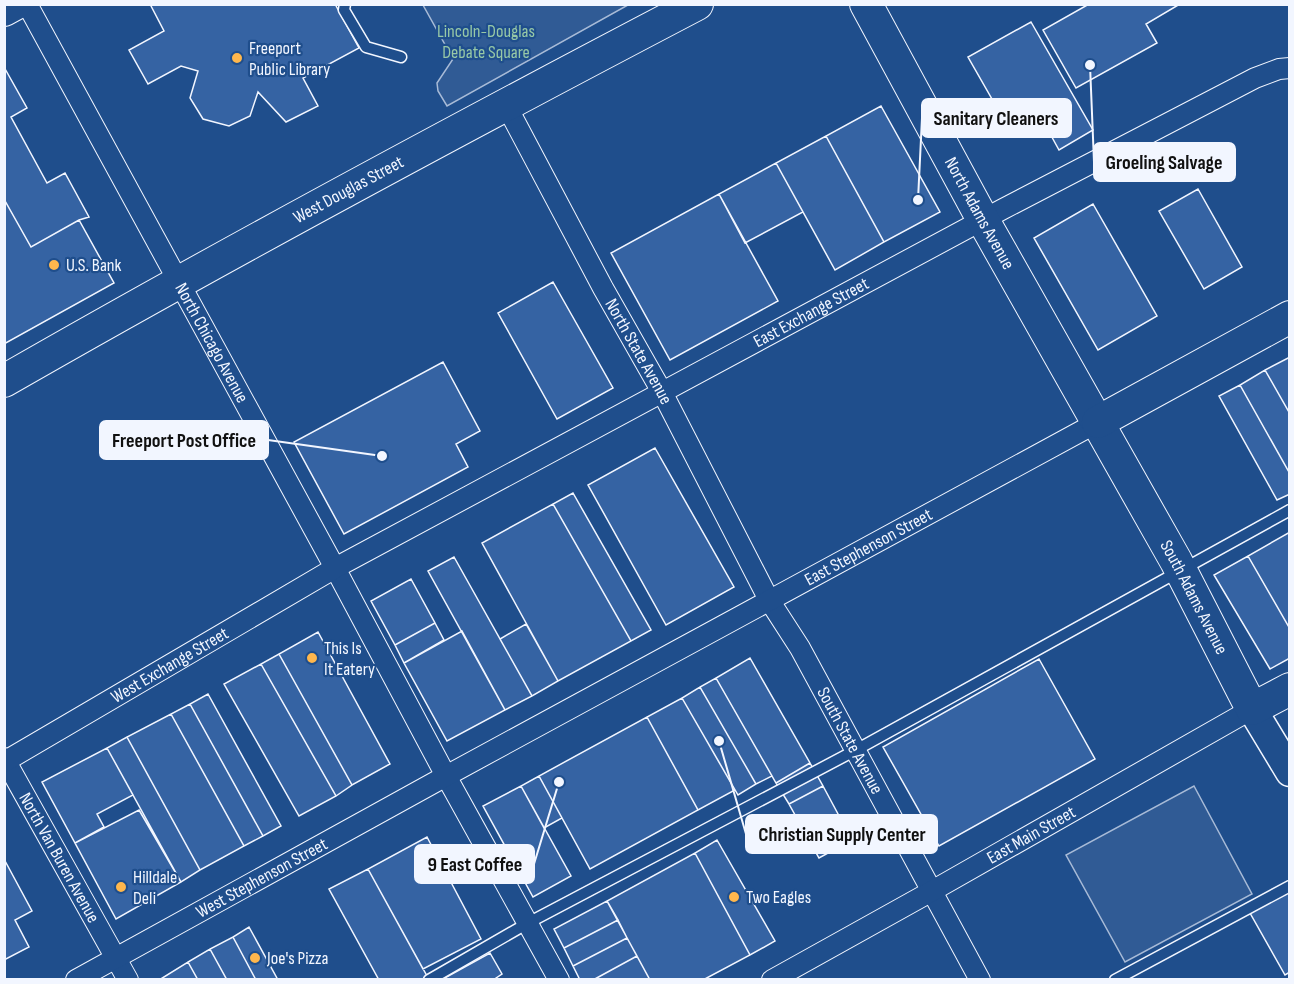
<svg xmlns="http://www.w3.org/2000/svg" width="1294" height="984" font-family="'Sofia Sans Condensed',sans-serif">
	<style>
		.green { fill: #305b95; stroke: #a8bbd7; stroke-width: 1.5 }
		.building { fill: #3563a3; stroke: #f2f6ff; stroke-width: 1.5 }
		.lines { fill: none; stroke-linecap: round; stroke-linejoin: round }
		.lane-casing { stroke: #f2f6ff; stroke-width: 13 }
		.street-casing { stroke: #f2f6ff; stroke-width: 22 }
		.secondary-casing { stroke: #f2f6ff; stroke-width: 31 }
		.primary-casing { stroke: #f2f6ff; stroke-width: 34 }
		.lane { stroke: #1f4e8c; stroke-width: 10 }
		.street { stroke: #1f4e8c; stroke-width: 20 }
		.secondary { stroke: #1f4e8c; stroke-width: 28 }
		.primary { stroke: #1f4e8c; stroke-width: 32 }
		.poi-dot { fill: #ffb74d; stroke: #1f4e8c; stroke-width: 2 }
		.labels { text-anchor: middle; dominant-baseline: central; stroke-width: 4.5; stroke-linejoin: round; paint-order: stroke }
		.park-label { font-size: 18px; fill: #97c8a6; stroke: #1f4e8c }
		.poi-label { font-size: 18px; fill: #f2f6ff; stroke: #1f4e8c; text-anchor: start }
		.street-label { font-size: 18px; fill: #f2f6ff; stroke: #1f4e8c }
		.leader { fill: none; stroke: #f2f6ff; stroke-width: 2 }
		.callout-dot { fill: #f2f6ff; stroke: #1f4e8c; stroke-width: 2 }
		.callout { fill: #f2f6ff; stroke: #f2f6ff; stroke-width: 2 }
		.callout-label { font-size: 20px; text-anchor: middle; font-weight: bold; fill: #111 }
	</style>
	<rect width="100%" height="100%" fill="#1f4e8c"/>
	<path class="green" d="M423,5H628L447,106L438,91L437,83L453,59Z
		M1194,786L1252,894L1125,962L1066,855Z"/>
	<path class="building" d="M150,4H335L359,48L303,78L318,106L286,122L258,92L250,116L229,126L203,119L190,98L198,71L181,66L148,84L129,50L164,31Z
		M1089,4H1180L1146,24L1157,43L1076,88L1043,30Z
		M1031,22L1093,130L1059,150L1037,110L1008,127L968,57Z
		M4,67L27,108L11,117L47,183L65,173L89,217L79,220L31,247L4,199Z
		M881,106L940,212L884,242L826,136Z
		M826,136L884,242L835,270L776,163Z
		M776,163L803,212L745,243L719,194Z
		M1198,189L1242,267L1204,289L1159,211Z
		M719,194L778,301L670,360L611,253Z
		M4,199L31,247L79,220L114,283L4,344Z
		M1093,204L1157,316L1098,350L1034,238Z
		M553,282L613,388L557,419L498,313Z
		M1290,357V414L1265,370Z
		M443,362L480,431L456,444L468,467L344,534L294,442Z
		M1265,370L1290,414V474L1240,385Z
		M1240,385L1290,474V494L1277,500L1219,396Z
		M655,448L734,587L666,625L588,485Z
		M573,493L651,630L631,641L553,504Z
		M553,504L631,641L558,681L482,543Z
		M1290,532V629L1248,556Z
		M1248,556L1290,629V658L1270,669L1214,575Z
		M454,557L532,696L505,710L428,571Z
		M411,579L435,623L395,645L371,601Z
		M435,623L444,640L404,663L395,645Z
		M526,624L558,681L532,696L500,639Z
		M462,631L505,710L447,741L404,663Z
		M318,632L390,764L352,785L279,654Z
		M279,654L352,785L336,796L261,664Z
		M750,658L810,763L776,783L716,678Z
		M1039,659L1095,759L939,846L883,747Z
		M261,664L336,796L299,816L224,684Z
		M716,678L772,776L756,784L700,687Z
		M700,687L756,784L738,795L682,698Z
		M208,694L281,826L263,836L190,704Z
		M682,698L735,790L698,810L647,717Z
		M190,704L263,836L244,846L171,714Z
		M171,714L244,846L200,870L127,737Z
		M647,717L698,810L590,869L539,776Z
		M127,737L200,870L181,882L107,748Z
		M107,748L133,795L97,814L104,827L75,843L42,782Z
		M810,763L823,786L789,804L776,783Z
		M539,776L562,818L544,828L521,786Z
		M521,786L571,876L533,897L483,806Z
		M823,786L852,840L819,858L789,804Z
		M139,810L181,882L116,919L75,843Z
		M427,837L481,939L423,969L368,869Z
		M717,840L775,941L750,955L695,853Z
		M695,853L750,955L703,980H650L607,901Z
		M4,859L32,911L15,920L29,947L4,960Z
		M368,869L427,976L421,980H379L329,889Z
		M1290,891V972L1285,975L1250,913Z
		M607,901L618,920L564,948L554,929Z
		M618,920L627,938L573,966L564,948Z
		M249,927L278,980H256L233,937Z
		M233,937L256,980H227L210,949Z
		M627,938L637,956L593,980H580L573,966Z
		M210,949L227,980H198L188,962Z
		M490,953L502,974L493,980H441Z
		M637,956L650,980H593Z
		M188,962L198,980H159Z"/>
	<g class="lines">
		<defs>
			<path id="lane" d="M345,4L344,10L366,47L401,57
				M429,980L528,923L856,750L1290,510
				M1115,980L1290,886"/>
			<g id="street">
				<path id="s1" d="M27,4L335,568L446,776L559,980"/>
				<path id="s2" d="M506,105L603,288L662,392L769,600L800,648L980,980"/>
				<path id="s3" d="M4,758L128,980"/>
				<path id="s4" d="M4,762L335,568L1003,209L1255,78L1279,69L1290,68"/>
				<path id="s5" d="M76,980L446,776L1098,422"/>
				<path id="s6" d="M772,980L932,891L1252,709"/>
			</g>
			<path id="secondary" d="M1252,709L1290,772"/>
			<g id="primary">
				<path id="s7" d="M866,4L983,220L1176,561L1252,709L1290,689"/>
				<path d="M4,10L15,4"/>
				<path id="s8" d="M4,381C232,250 464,126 697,4"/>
				<path d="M1098,422L1290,317"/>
			</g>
		</defs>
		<use href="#lane" class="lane-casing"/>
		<use href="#street" class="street-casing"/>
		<use href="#secondary" class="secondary-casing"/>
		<use href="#primary" class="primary-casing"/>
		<use href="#lane" class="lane"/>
		<use href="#street" class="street"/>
		<use href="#secondary" class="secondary"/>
		<use href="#primary" class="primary"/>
	</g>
	<g class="poi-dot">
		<circle cx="237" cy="58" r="6"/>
		<circle cx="54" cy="265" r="6"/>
		<circle cx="312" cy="658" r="6"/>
		<circle cx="121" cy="887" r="6"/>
		<circle cx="734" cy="897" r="6"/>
		<circle cx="255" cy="958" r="6"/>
	</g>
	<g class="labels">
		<g class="park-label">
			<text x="486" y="31">Lincoln-Douglas<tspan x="486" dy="21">Debate Square</tspan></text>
		</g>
		<g class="poi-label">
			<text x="249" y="48">Freeport<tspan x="249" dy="21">Public Library</tspan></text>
			<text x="66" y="265">U.S. Bank</text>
			<text x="324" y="648">This Is<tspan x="324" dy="21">It Eatery</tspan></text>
			<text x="133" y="877">Hilldale<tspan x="133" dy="21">Deli</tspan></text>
			<text x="746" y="897">Two Eagles</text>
			<text x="267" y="958">Joe's Pizza</text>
		</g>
		<g class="street-label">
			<text stroke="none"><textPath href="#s8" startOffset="394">West Douglas Street</textPath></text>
			<text stroke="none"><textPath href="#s7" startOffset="238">North Adams Avenue</textPath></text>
			<text stroke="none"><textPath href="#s4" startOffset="924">East Exchange Street</textPath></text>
			<text stroke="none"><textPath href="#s1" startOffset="386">North Chicago Avenue</textPath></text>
			<text stroke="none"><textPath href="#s2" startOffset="280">North State Avenue</textPath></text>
			<text stroke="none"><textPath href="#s5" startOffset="903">East Stephenson Street</textPath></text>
			<text stroke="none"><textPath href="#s7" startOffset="678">South Adams Avenue</textPath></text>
			<text stroke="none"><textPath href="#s4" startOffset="192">West Exchange Street</textPath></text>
			<text stroke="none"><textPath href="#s2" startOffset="723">South State Avenue</textPath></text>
			<text stroke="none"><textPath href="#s6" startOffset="297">East Main Street</textPath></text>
			<text stroke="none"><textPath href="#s3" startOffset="114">North Van Buren Avenue</textPath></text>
			<text stroke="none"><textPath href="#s5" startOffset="212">West Stephenson Street</textPath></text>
		</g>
	</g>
	<path class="leader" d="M918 200L922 118M1090 65L1094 162M382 456L268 440M719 741L746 834M559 782L534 864"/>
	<g class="callout-dot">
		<circle cx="918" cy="200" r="6"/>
		<circle cx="1090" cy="65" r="6"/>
		<circle cx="382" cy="456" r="6"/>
		<circle cx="719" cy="741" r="6"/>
		<circle cx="559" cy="782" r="6"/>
	</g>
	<g class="callout">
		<rect x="922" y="99" width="149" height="38" rx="6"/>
		<rect x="1094" y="143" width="141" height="38" rx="6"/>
		<rect x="100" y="421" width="168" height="38" rx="6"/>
		<rect x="746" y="815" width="191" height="38" rx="6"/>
		<rect x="415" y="845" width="119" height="38" rx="6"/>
	</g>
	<g class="callout-label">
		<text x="996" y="125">Sanitary Cleaners</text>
		<text x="1164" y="169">Groeling Salvage</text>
		<text x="184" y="447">Freeport Post Office</text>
		<text x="842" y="841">Christian Supply Center</text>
		<text x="475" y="871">9 East Coffee</text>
	</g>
	<rect width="1294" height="984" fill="none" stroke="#f2f6ff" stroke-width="12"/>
</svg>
